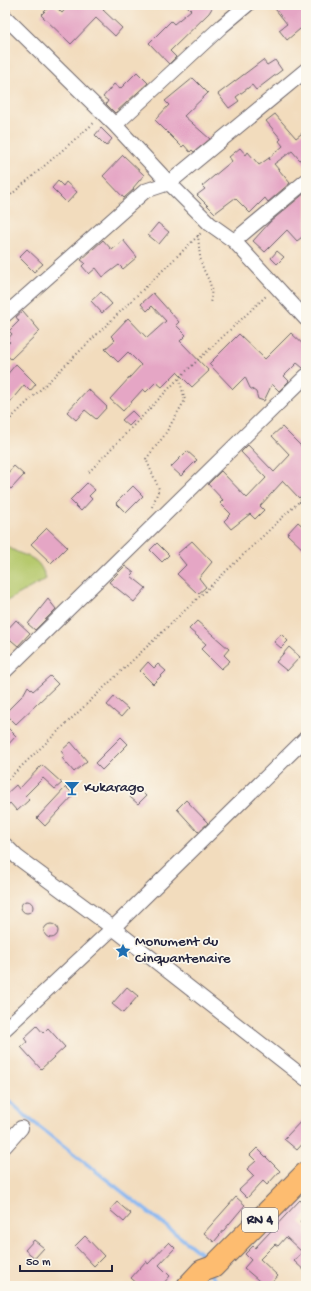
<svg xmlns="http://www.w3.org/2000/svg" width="311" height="1291" font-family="'Gochi Hand',sans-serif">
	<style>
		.green { fill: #b6c96d; stroke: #6c7654 }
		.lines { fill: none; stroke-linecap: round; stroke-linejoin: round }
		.stream { stroke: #85b5f1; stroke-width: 3.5 }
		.building { fill: #e5a6c5 }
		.minor-casing { stroke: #6b6368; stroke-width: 16 }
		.primary-casing { stroke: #6b6368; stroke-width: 24 }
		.path { stroke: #6b6368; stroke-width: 2; stroke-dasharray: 1 3; stroke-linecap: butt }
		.minor { stroke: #fff; stroke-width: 14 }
		.primary { stroke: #fdbc6f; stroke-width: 22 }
		.labels { text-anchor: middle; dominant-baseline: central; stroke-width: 3.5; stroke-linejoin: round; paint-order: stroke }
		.shield { fill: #fbf7ec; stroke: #636270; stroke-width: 1 }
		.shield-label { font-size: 14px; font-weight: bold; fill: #22223b }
		.poi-label { font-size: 15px; fill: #22223b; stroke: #fbf7ec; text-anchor: start }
	</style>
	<rect width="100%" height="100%" fill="#fbf7ec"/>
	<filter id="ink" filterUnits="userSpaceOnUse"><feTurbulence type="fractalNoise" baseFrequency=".025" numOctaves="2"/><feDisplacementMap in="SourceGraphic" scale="8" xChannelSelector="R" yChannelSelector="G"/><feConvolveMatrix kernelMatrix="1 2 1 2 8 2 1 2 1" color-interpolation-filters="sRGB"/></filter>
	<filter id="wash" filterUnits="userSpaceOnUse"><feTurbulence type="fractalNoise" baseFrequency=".012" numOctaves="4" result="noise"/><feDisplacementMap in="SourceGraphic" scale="16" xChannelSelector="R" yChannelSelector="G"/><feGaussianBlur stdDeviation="0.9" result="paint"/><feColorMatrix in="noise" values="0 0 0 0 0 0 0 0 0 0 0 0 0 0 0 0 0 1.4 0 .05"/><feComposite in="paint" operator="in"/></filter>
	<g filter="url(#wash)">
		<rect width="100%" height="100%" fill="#f2dcbd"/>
		<path class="green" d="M5,544C24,561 37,550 46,579L5,602Z"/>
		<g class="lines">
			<path class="stream" d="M5,1097L28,1118L203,1255
				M211,1275L219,1286"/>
		</g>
		<g id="blocks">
			<path class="building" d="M51,5H54L62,13L69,5H107L103,10L122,28L115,36L96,18L71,44L41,15Z
				M186,5H214L209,13L170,51L176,57L169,64L149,43L171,21L174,24L191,10Z
				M272,5H306V24L287,40L279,30L287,24Z
				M263,60L267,65L275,60L282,70L256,90L252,85L236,97L239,101L229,108L218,94Z
				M137,72L148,83L115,113L106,104L108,101L103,97L114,84L120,89Z
				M193,78L208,93L184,116L210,139L194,152L192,150L190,152L184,145L182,147L155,120L169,105L165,101Z
				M275,114L296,138L306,130V167L292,151L274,164L290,183L268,202L265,198L250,213L235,198L215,213L197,195L205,189L202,186L232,161L229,157L240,148L246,155L248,152L259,165L269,158L270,160L269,158L283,146L279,141L281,139L266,121Z
				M101,128L112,139L106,146L95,135Z
				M123,155L144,175L133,188L134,189L124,198L103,176Z
				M58,181L63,186L66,182L77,192L67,203L52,188Z
				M306,192V234L297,241L287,230L265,252L253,241L270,222Z
				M158,223L169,232L159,244L148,235Z
				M103,240L112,250L123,240L137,257L123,269L119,265L103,277L96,268L89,274L82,266L85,263L81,260Z
				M27,249L43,264L34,272L19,257Z
				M277,251L284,257L277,264L271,258Z
				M101,292L112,304L102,313L91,301Z
				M153,293L179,322L176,325L186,335L180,341L209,371L192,387L177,372L162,387L156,382L146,392L143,389L123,411L110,399L141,365L128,352L118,362L105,349L115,340L111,336L128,318L147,338L166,321L152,306L147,311L141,304Z
				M23,311L40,331L11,359L5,354V347L10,342L7,340L12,334L9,331L19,321L16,317Z
				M291,333L306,347V368H303L297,363L284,376L289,381L279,391L272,384L264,401L258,399L256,392L250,388L245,377L233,389L209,364L239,334L265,359Z
				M16,364L36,384L30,391L24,385L5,408V377Z
				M88,389L107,407L96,419L85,410L76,420L67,412Z
				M132,411L138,417L129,426L122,420Z
				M282,427L301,446L306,441V491L299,498L283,481L260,506L264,510L255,519L250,514L231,529L224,521L231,514L220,503L223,500L208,484L221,471L247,498L266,478L241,452L248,445L274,472L290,455L272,436Z
				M187,451L197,460L181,476L171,467Z
				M14,466L24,475L11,489L5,484V476Z
				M87,483L95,490L89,496L92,499L81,511L70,500Z
				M133,486L143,496L126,513L116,503Z
				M298,522L306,529V552L287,534Z
				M47,528L67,547L51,563L31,544Z
				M192,541L212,562L199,578L206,587L198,594L177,574L186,565L177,554Z
				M157,543L169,555L162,562L150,550Z
				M125,566L134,573L131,576L146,588L134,602L109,582Z
				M48,599L56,609L35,630L28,624Z
				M16,620L30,633L18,646L5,635V632Z
				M197,621L229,649L224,655L230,661L221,669L201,649L206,644L189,629Z
				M281,634L288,641L281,648L274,642Z
				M289,647L300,657L287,671L276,662Z
				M148,662L154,668L158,664L166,671L153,684L140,671Z
				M50,676L58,684L16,724L5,713L23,695L28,686L33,691Z
				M114,697L128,709L121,717L107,705Z
				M5,725L16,736L5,748Z
				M121,737L128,744L102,770L95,763Z
				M71,742L87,761L74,772L62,758L65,756L61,751Z
				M42,765L62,783L55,789L43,778L25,796L29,800L17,811L10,803L5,808V795L16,785L19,789Z
				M66,787L74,795L45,826L37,818Z
				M138,788L146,796L138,804L130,797Z
				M186,800L208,823L198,832L177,809Z
				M21 907a6 6 0 1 1 12 0a6 6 0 1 1-12 0Z
				M44 931a7 7 0 1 1 14 0a7 7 0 1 1-14 0Z
				M127,987L138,996L123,1013L112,1004Z
				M37,1026L43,1033L48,1028L65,1047L41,1069L21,1047L27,1042L24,1038Z
				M306,1116V1140L297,1150L284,1139Z
				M257,1148L280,1171L267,1185L263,1181L247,1198L239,1190L254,1176L247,1169L256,1161L250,1155Z
				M236,1197L245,1205L214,1242L204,1233Z
				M300,1200L306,1206V1215L300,1222L306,1228V1272L294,1261L302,1252L286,1237L278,1246L275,1244L260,1259L278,1276L269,1286H265L244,1268L251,1260L245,1254L253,1246L255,1248Z
				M117,1202L131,1214L124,1222L110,1210Z
				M85,1236L104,1256L94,1266L75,1246Z
				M34,1240L44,1248L35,1258L25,1250Z
				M169,1242L175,1248L159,1265L170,1276L161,1286H140L131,1278L146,1261L148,1264Z"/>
		</g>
	</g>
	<g filter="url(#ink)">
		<use href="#blocks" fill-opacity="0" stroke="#6b6368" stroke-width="1"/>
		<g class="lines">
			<defs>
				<path id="minor" d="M5,17L115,125L169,183L210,224L234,241L306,319
					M115,125L222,26L247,5
					M234,241L306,181
					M5,315L145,191L169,183L306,70
					M5,671L306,376
					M5,845L17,857L113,928L306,1079
					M5,1029L113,928L306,738
					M5,1146L21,1128"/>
				<path id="primary" d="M188,1286L202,1271L213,1267L306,1173"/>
			</defs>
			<use href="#minor" class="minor-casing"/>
			<use href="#primary" class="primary-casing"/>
			<path class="path" d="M5,200L95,122
				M198,235C199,243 199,253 201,261C205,279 215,281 210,303
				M5,424L201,233
				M89,472L179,378L266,296
				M299,502H306
				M152,507L159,489L146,459L164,436L185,400L179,378
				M5,782L306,495"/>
			<use href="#minor" class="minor"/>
			<use href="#primary" class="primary"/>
		</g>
	</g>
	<defs>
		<symbol id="bar-bare" viewBox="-9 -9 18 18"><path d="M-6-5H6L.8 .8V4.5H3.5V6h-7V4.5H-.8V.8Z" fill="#1f6fb2" stroke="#fbf7ec" stroke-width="2.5" paint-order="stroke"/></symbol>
		<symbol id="sight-bare" viewBox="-9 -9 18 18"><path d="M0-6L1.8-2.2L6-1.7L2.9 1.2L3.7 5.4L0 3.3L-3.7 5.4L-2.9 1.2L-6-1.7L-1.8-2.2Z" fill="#1f6fb2" stroke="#fbf7ec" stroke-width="2.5" paint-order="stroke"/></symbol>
	</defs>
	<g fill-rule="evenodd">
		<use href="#bar-bare" x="61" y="777" width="22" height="22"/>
		<use href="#sight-bare" x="112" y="940" width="22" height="22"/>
	</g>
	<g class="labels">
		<rect class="shield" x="242" y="1208" width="36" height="24" rx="3"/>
		<g class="shield-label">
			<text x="260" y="1220">RN 4</text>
		</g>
		<g class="poi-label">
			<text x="84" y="788">Kukarago</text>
			<text x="135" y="942">Monument du<tspan x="135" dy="17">Cinquantenaire</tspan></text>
		</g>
	</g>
	<rect width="311" height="1291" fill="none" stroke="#fbf7ec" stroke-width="20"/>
	<path d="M20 1265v6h92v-6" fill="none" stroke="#22223b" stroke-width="2"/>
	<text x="26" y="1265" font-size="12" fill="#22223b" stroke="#fbf7ec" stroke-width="3" paint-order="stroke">50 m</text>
</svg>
